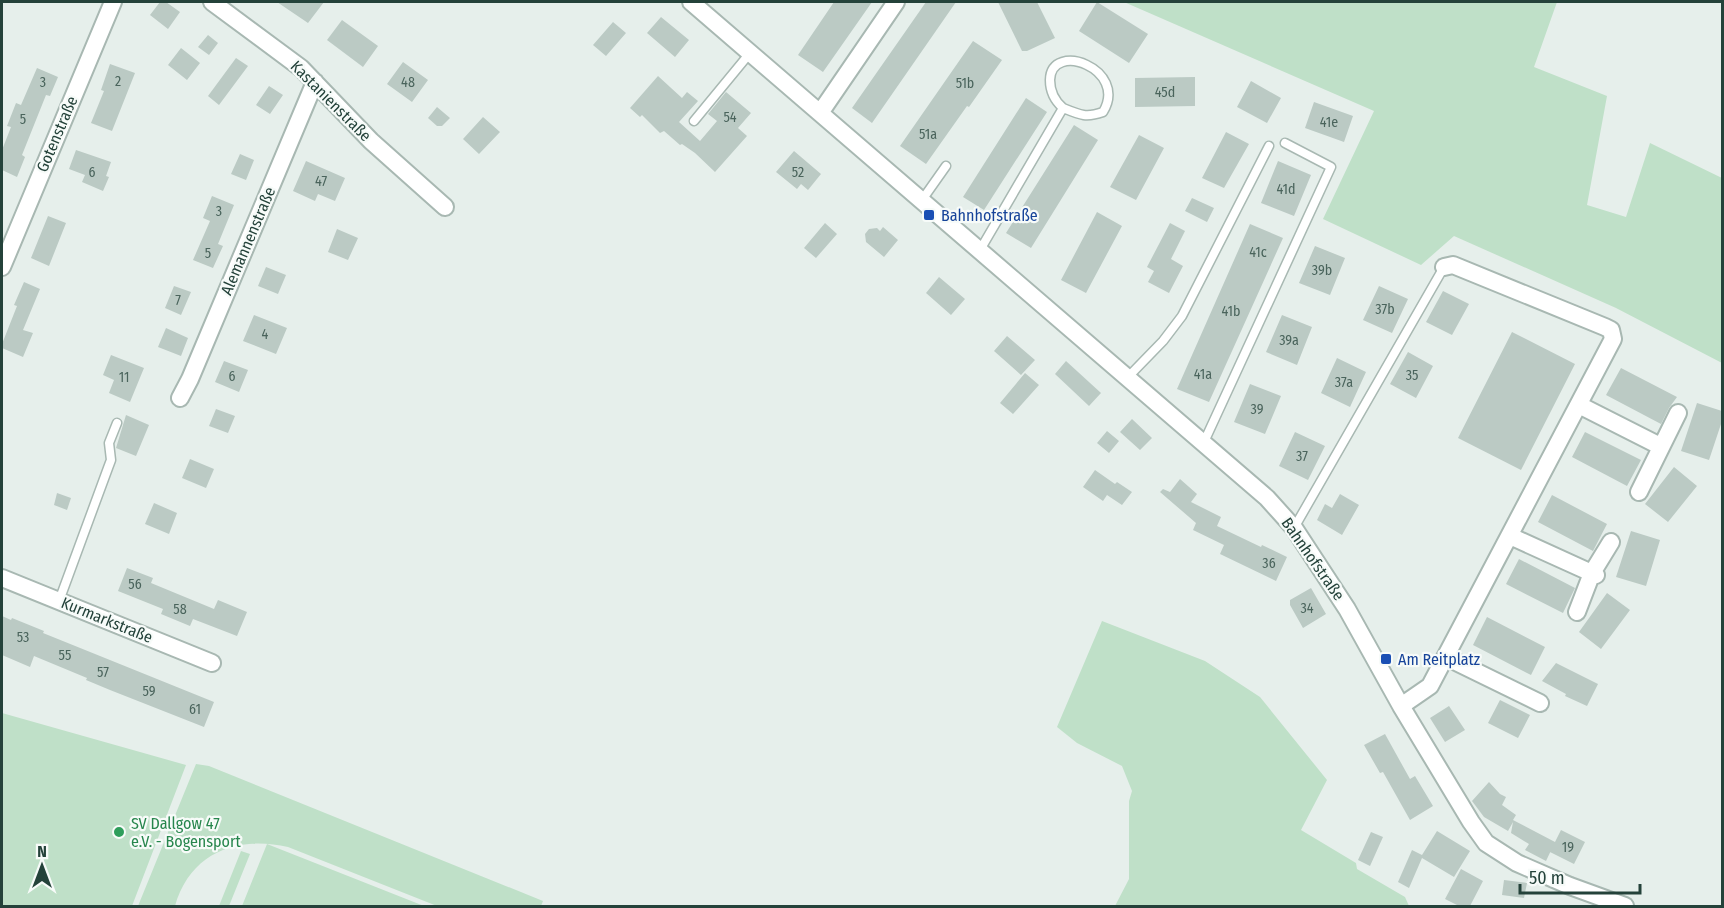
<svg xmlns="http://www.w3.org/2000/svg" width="1724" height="908" font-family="'Fira Sans Condensed',sans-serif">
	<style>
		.green { fill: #bfe0c8 }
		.building { fill: #bbcac4 }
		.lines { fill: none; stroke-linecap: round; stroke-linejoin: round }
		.service-casing { stroke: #a8b8b2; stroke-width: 11 }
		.minor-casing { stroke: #a8b8b2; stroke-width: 20 }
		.service { stroke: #fff; stroke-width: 8 }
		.minor { stroke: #fff; stroke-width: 16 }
		.transit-dot { fill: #1a4fb4; stroke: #f7fbf9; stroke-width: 2 }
		.leisure-dot { fill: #2e9e5b; stroke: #f7fbf9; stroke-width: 2 }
		.labels { text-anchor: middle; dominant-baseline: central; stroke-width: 4.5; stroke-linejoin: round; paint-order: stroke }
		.number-label { font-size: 14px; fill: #4a645c }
		.street-label { font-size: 16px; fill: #24423a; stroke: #f7fbf9 }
		.transit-label { font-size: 16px; fill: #164399; stroke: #f7fbf9; text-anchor: start }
		.leisure-label { font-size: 16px; fill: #27864d; stroke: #f7fbf9; text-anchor: start }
	</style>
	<rect width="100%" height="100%" fill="#e6efeb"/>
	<path class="green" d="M1124,2H1557L1534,67L1607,96L1587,205L1626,217L1650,143L1722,178V363L1616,308L1454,236L1421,265L1323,219L1374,111Z
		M1102,621L1205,661L1260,697L1327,780L1301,830L1356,863L1357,869L1405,897L1409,906H1115L1129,879V801L1132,791L1122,766L1077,743L1057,727Z
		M2,713L186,765L132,906H2Z
		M196,764L209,766L543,901L541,906H437L288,847C237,835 190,853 175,906H138Z
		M267,844L424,906H242Z
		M241,851L250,854L229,906H219Z"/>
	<path class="building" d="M160,2H166L180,12L168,29L150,15Z
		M277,2H324L308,23Z
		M834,2H872L823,72L798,55Z
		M926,2H956L872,123L852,108Z
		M998,2H1037L1055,38L1027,51H1022Z
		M1097,2L1148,34L1129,63L1079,31Z
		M661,17L689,40L675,57L647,33Z
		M342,20L378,46L363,67L327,40Z
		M613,22L626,33L606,56L593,45Z
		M208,35L218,43L209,55L198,47Z
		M973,41L1002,60L969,107L967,106L926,164L900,146Z
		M181,48L200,63L187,80L168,65Z
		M236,58L248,66L219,105L208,96Z
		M403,62L428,80L412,102L387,84Z
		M110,64L135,73L112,131L91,123L104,91L101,90Z
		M37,68L58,77L50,96L46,95L22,155L25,157L17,177L2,170V150L11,127L7,126L16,103L21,105Z
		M658,76L682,98L687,92L698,101L679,122L700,141L717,121L708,114L726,92L751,113L738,128L747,136L715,172L695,153L682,144L680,145L664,131L660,133L642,115L640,117L630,108Z
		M1195,77V106L1135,107V78Z
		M1251,81L1281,98L1267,123L1237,107Z
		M269,86L283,95L270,114L256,105Z
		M1026,98L1047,112L984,210L963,197Z
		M1314,102L1353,116L1344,142L1305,128Z
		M437,107L450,118L442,126H437L428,118Z
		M483,117L500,132L479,154L463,139Z
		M1074,125L1098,140L1031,248L1006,233Z
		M1226,132L1249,144L1224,188L1202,178Z
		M1139,135L1164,148L1136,200L1110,187Z
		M76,150L111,162L106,176L109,177L103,191L82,182L85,175L69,169Z
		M794,151L821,174L808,190L801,184L797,189L776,172Z
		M240,154L254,160L246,180L231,174Z
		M306,161L345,178L335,201L318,194L315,201L293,191Z
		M1278,161L1311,175L1294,216L1261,203Z
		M212,196L234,205L218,244L223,246L213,268L193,260L210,221L203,218Z
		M1192,198L1214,208L1207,222L1185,211Z
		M1097,212L1122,226L1086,293L1061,280Z
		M48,216L66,223L49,266L31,258Z
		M825,223L837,234L816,258L804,248Z
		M1170,223L1185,231L1171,259L1183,266L1169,293L1148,282L1154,271L1147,267Z
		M1250,224L1283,238L1209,402L1177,389Z
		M883,227L898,240L884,257L866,242L865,234L869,229L877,228L880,231Z
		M337,229L358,238L348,260L328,252Z
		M1315,246L1345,258L1330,295L1299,283Z
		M266,267L286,275L278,294L258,286Z
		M939,277L965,299L951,315L926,293Z
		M24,282L40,289L23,330L33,333L23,357L2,348V344L17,306L14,305Z
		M174,286L191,292L181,315L165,308Z
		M1379,286L1408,299L1392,333L1363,320Z
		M1443,291L1469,304L1452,335L1426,322Z
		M254,315L287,328L276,354L243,341Z
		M1282,315L1312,327L1297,365L1266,352Z
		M166,328L188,338L181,356L158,347Z
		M1512,332L1575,364L1521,470L1458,438Z
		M1007,336L1035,360L1021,375L994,351Z
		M1408,352L1433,366L1416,398L1390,384Z
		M111,355L144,368L130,402L109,393L114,380L103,375Z
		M1337,358L1366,372L1350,407L1321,393Z
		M224,361L248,370L239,392L215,382Z
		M1066,361L1101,393L1089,406L1055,374Z
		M1621,368L1677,397L1669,408L1661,424L1606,395Z
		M1025,373L1039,385L1013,414L1000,403Z
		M1250,384L1281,396L1265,434L1234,422Z
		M1697,403L1722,411V421L1709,460L1681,451Z
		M216,409L235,416L228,433L209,426Z
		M126,415L149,425L136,456L116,448Z
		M1132,419L1152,438L1140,450L1120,432Z
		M1107,431L1119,441L1109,453L1097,443Z
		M1295,432L1325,446L1308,480L1279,466Z
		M1585,432L1641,460L1627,486L1572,457Z
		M190,459L214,469L206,488L182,478Z
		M1674,467L1697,486L1668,522L1645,504Z
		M1095,470L1115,484L1117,482L1132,492L1122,505L1107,495L1103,501L1083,487Z
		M1180,479L1197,494L1191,502L1221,517L1217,526L1261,547L1262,545L1287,557L1276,581L1220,554L1224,545L1193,530L1196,523L1160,492L1163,489L1170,492Z
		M57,493L71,498L67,510L54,505Z
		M1340,494L1359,505L1342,535L1317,520L1325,504L1332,508Z
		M1552,495L1607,524L1593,551L1538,522Z
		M154,503L177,513L169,534L145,524Z
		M1631,531L1660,540L1646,586L1616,577Z
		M1519,559L1575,588L1563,613L1506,584Z
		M127,568L153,578L151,583L214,609L218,600L247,612L237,636L193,619L190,626L161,614L163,609L118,591Z
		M1311,588L1326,614L1303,628L1290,605V600Z
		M1607,593L1630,610L1601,649L1579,632Z
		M2,616L11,620L12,618L44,631L43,633L214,702L204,727L110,690L86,680L87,678L34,656L30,667L2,655Z
		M1487,617L1545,647L1531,675L1473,645Z
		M1556,663L1598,684L1587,706L1565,696L1566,694L1542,681Z
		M1500,700L1530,715L1518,738L1488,723Z
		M1449,706L1465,730L1445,742L1430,718Z
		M1385,734L1410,779L1415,776L1433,806L1410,820L1383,772L1380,773L1364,745Z
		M1489,782L1500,794L1506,797L1502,805L1516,815L1513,820L1555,842L1546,861L1525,850L1529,844L1511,833L1513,822L1508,831L1484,817L1472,801Z
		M1561,830L1585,842L1574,864L1550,852Z
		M1437,831L1470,851L1454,877L1422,858L1409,888L1398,882L1412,850L1422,855Z
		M1371,832L1383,837L1370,866L1358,860Z
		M1461,869L1483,881L1470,906H1459L1445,899Z
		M1504,880L1527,883L1524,898L1502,895Z"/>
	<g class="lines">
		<defs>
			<path id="service" d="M694,121L750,53
				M922,200L946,166
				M980,250L1063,108C1080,115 1086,118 1103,112C1129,69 1051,40 1050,80C1050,91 1055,101 1063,108
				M1128,377L1163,341L1182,316L1269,146
				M1204,442L1331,167L1285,143
				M1294,528L1444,267
				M59,601L108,468L111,460L109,443L117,423"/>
			<path id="minor" d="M212,2L301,68L371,141L445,207
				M691,2L1267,498L1294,528L1347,609L1401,706L1471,822L1486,843L1517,863L1570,886L1625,906
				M820,113L896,2
				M2,267L113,2
				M180,398L190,379L315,82
				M1579,405L1660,446
				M1639,492L1678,413
				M1510,536L1596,575
				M2,578L212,663
				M1577,612L1592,573L1611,542
				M1446,657L1540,703
				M1401,706L1430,686L1613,339L1611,330L1605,327L1453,265L1444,267"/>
		</defs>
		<use href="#service" class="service-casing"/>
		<use href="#minor" class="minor-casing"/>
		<use href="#service" class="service"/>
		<use href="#minor" class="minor"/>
	</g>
	<g class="transit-dot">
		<rect x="923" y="209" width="12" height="12" rx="3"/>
		<rect x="1380" y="653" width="12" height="12" rx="3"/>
	</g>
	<circle class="leisure-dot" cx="119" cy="832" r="6"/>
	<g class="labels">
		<g class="number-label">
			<text x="118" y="81">2</text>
			<text x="43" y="82">3</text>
			<text x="408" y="82">48</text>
			<text x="965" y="83">51b</text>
			<text x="1165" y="92">45d</text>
			<text x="730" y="117">54</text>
			<text x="23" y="119">5</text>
			<text x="1329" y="122">41e</text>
			<text x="928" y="134">51a</text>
			<text x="92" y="172">6</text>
			<text x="798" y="172">52</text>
			<text x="321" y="181">47</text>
			<text x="1286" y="189">41d</text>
			<text x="219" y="211">3</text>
			<text x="1258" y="252">41c</text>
			<text x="208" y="253">5</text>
			<text x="1322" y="270">39b</text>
			<text x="178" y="300">7</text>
			<text x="1385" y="309">37b</text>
			<text x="1231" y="311">41b</text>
			<text x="265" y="334">4</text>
			<text x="1289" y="340">39a</text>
			<text x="1203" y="374">41a</text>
			<text x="1412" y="375">35</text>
			<text x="232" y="376">6</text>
			<text x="124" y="377">11</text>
			<text x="1344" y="382">37a</text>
			<text x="1257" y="409">39</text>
			<text x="1302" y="456">37</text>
			<text x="1269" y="563">36</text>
			<text x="135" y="584">56</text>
			<text x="1307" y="608">34</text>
			<text x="180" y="609">58</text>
			<text x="23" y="637">53</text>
			<text x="65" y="655">55</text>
			<text x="103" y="672">57</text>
			<text x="149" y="691">59</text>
			<text x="195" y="709">61</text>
			<text x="1568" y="847">19</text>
		</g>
		<g class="street-label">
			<text transform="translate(331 101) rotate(45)">Kastanienstraße</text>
			<text transform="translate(57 134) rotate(-67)">Gotenstraße</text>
			<text transform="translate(248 241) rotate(-67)">Alemannenstraße</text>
			<text transform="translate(1313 559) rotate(55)">Bahnhofstraße</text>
			<text transform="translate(107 620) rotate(22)">Kurmarkstraße</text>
		</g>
		<g class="transit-label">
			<text x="941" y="215">Bahnhofstraße</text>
			<text x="1398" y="659">Am Reitplatz</text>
		</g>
		<g class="leisure-label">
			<text x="131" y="823">SV Dallgow 47<tspan x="131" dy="18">e.V. - Bogensport</tspan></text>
		</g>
	</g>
	<rect width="1724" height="908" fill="none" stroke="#24423a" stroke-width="6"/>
	<g transform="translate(42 866)" stroke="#f7fbf9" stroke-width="4.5" paint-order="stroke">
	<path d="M0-4.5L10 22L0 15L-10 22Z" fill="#24423a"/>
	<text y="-9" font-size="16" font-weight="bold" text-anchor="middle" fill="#24423a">N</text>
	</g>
	<path d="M1520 884v9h120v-9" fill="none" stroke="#24423a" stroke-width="3"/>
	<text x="1529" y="884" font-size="18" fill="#24423a" stroke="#f7fbf9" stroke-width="4.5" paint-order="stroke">50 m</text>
</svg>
